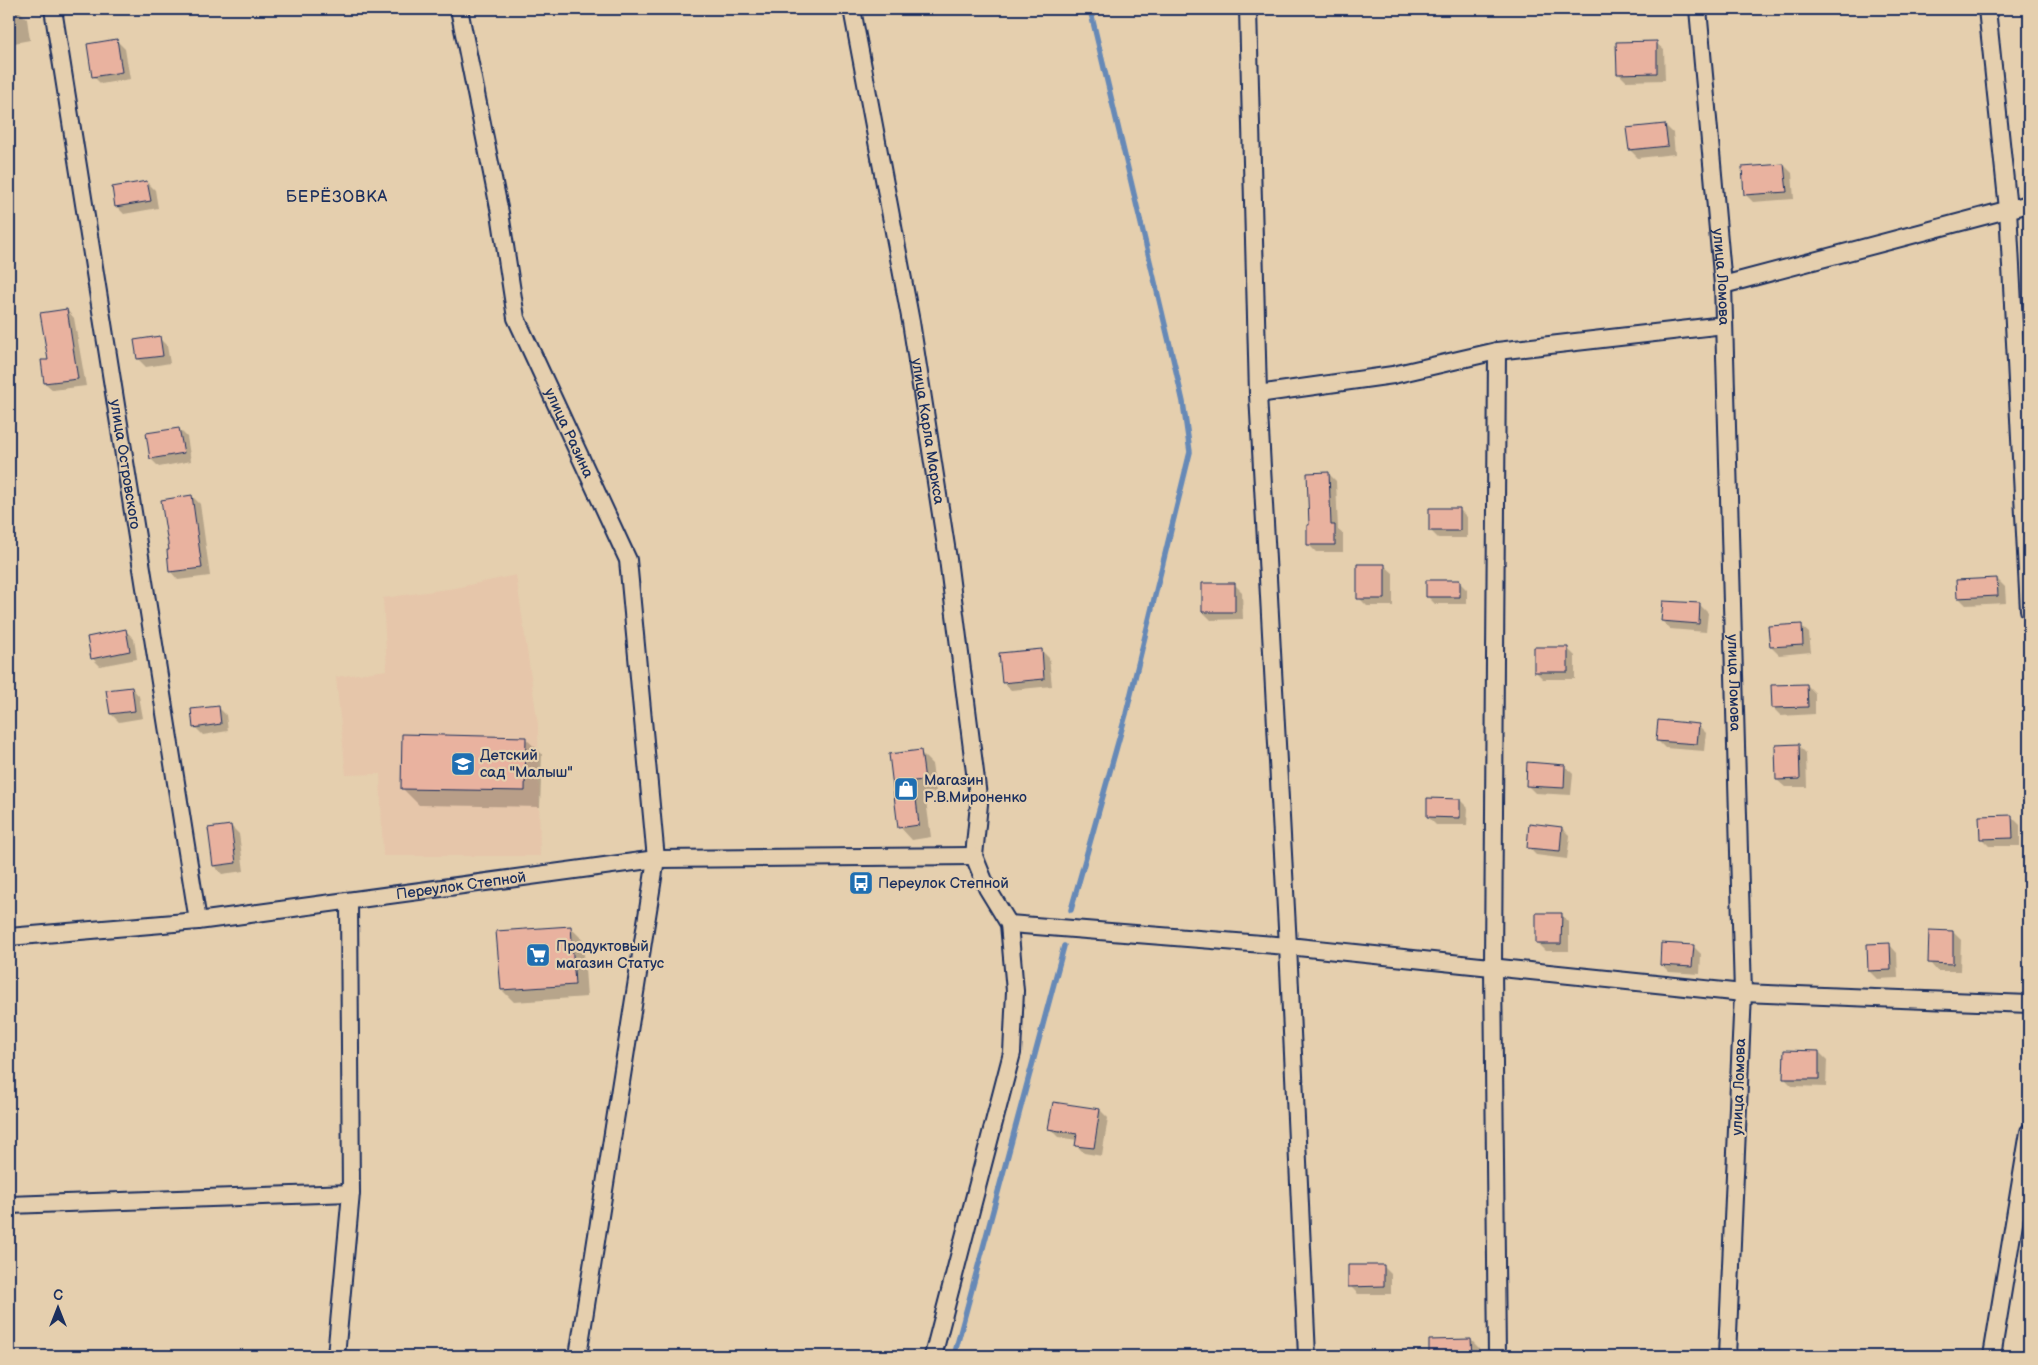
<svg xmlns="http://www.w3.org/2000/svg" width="2038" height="1365" font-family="'Balsamiq Sans',sans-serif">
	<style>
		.built { fill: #e6c6aa }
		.shadow { fill: #0003 }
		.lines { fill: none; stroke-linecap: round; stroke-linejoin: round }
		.stream { stroke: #6689b7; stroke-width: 5.5 }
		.building { fill: #e9b29f; stroke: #1b2f5e }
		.street-casing { stroke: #1b2f5e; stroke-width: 20 }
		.street { stroke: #e5cfae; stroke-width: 16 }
		.labels { text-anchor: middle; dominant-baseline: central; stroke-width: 4.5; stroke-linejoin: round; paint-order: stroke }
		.street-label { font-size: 15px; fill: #1b2f5e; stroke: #e5cfae }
		.poi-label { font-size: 15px; fill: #1b2f5e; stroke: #e5cfae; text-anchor: start }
		.neighbourhood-label { font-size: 16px; letter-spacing: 1px; fill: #1b2f5e; stroke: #e5cfae }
	</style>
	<rect width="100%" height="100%" fill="#e5cfae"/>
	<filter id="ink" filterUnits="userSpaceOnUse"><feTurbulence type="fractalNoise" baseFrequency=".02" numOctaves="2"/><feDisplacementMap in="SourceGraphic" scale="10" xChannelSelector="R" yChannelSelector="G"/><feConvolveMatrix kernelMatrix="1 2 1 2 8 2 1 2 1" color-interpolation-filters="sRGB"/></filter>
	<g filter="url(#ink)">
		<path class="built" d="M516,575L538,725L540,856H383L380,774L346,775L336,677L387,670L383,598L455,588Z"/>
		<path class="shadow" d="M19,11L27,19L30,40L9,44V13Z
			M117,41L125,49L130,79L101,84L93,76Z
			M1656,43L1664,50L1665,80L1626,81L1618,73Z
			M1665,125L1673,133L1675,154L1638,158L1630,150L1628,129Z
			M1784,165L1792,173L1794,199L1753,202L1745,194Z
			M147,182L155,190L158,208L124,214L116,206Z
			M67,310L74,318L86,386L53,390L45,383L50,361Z
			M159,338L167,346L170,363L146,367L138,359L136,341Z
			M179,429L187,437L191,461L159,467L151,459Z
			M1328,473L1336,481L1338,530L1343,534V552H1316L1308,544L1310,526Z
			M192,496L200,504L210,576L178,580L171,572L170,551Z
			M1459,509L1467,517V538H1438L1430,530Z
			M1385,566L1393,573V606H1367L1359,598Z
			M1997,579L2005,587L2006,603L1966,605L1958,597Z
			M1459,582L1467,590V604H1435L1427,596Z
			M1234,584L1242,592L1243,619L1211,620L1203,612Z
			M1700,605L1708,613L1706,632L1670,629L1662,621Z
			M1801,626L1809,633L1811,652L1779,655L1771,647Z
			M126,631L134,639L137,659L100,666L92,658Z
			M1567,648L1575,656V679H1543L1535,671Z
			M1041,650L1049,658L1052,686L1011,690L1003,682Z
			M1807,685L1815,693V714L1781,716L1773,708Z
			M132,688L139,696L143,718L119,722L111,714Z
			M218,707L226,715L228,731L203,735L195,727Z
			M1698,725L1706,733L1704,751L1665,748L1657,740Z
			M525,738L542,754L540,807L419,805L402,788Z
			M1798,745L1806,753L1807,787H1785L1777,780Z
			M920,752L932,764L936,792L925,793L931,837L912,840L900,827Z
			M1565,766L1573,774L1571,795L1535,793L1527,785Z
			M1460,800L1468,808L1467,825H1436L1428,817Z
			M2012,817L2020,825V846H1989L1981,838Z
			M231,826L239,834L244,871L222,874L214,866Z
			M1562,828L1570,836L1567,859L1536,855L1528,847Z
			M1561,914L1569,922V951H1545L1537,943Z
			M570,927L583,940L587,997L514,1002L502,990Z
			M1953,932L1961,940L1960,971H1937L1930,963Z
			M1890,945L1897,953L1898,978L1877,979L1869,971Z
			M1693,946L1701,954L1700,974L1669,972L1661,964Z
			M1819,1052L1827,1060L1826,1087L1792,1086L1784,1078Z
			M1100,1110L1108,1118L1102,1156L1084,1153L1076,1145L1077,1140L1058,1137L1050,1129Z
			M1383,1266L1391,1274V1294H1358L1350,1286Z
			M1471,1340L1479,1348V1356H1430V1341Z"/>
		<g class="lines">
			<path class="stream" d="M1071,910L1126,714L1190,452L1183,402L1176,371L1090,9
				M954,1356L1064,946"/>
		</g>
		<path class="building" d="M117,39L122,72L92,77L87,44Z
			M1657,41V73L1617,74L1616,42Z
			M1665,124L1668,146L1629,150L1626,128Z
			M1784,164L1787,192L1744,195L1742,167Z
			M147,181L151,201L115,207L112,187Z
			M67,309L78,379L44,383L41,360H48L40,313Z
			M160,336L163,356L137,359L134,340Z
			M179,428L184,453L150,459L146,433Z
			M1329,472L1331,525H1335V545H1307V525H1309L1307,473Z
			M192,495L202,568L169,572L167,550H169L161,500Z
			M1429,508H1460V531H1429Z
			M1357,564H1385V599H1357Z
			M1997,578L1998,596L1957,598L1956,580Z
			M1426,580H1460V597H1426Z
			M1202,583H1235V612H1202Z
			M1663,601L1700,603L1699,624L1661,621Z
			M1802,624L1803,645L1770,647L1768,626Z
			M126,629L130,651L91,659L87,637Z
			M1534,647H1568V672H1534Z
			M1042,649L1044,679L1002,683L999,653Z
			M1807,684L1808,707L1772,708L1771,685Z
			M132,687L135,711L110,714L106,690Z
			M219,706L221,724L193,728L191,709Z
			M1658,720L1699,724L1697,744L1656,741Z
			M402,734L526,737L525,791L401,789Z
			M1799,744L1800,779L1776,780L1775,745Z
			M921,750L925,780L914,781L919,825L898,828L889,754Z
			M1527,762L1565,765L1564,788L1526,786Z
			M1427,798L1460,799V818L1427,817Z
			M2012,815L2013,838L1980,839L1979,816Z
			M1529,823L1562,827L1560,851L1527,848Z
			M231,825L236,863L213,866L208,828Z
			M1536,913H1562L1561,944H1536Z
			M571,926L575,985L501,990L496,931Z
			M1929,930L1953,931V964L1928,963Z
			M1661,943L1694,945L1692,967L1660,965Z
			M1890,943L1891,970L1868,971L1867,944Z
			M1784,1050L1819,1051V1079H1783Z
			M1053,1102L1100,1109L1094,1148L1075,1146L1077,1134L1048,1129Z
			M1348,1265H1384V1286L1348,1287Z
			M1471,1339L1472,1356H1429V1340Z"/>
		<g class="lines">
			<defs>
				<g id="street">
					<path id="s1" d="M53,9L198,921"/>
					<path id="s2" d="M459,9L500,213L516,318L628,560L656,859L578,1356"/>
					<path id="s3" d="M852,9L911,322L948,559L979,804L974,856L987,888L1009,924L1015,991L1012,1053L933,1356"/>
					<path d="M1248,9L1258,394L1288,946L1307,1356"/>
					<path id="s4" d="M1698,9L1723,285L1743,993L1727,1356"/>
					<path d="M1987,9L2008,209L2029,610"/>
					<path d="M1723,285L2029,204"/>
					<path d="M1497,351L1493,967L1497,1356"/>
					<path d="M1258,394L1393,375L1497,351L1724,325"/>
					<path d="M1009,924L1288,946L1743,993L2029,1004"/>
					<path id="s5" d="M9,937L198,921L656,859L974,856"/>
					<path d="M9,1205L351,1193"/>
					<path d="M336,1356L351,1193L349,901"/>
					<path d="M1992,1356L2029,1132"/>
				</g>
			</defs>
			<use href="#street" class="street-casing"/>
			<use href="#street" class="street"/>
		</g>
	</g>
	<defs>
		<symbol id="school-square" viewBox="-11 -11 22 22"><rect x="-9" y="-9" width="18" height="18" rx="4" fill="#1f6fb2" stroke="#e5cfae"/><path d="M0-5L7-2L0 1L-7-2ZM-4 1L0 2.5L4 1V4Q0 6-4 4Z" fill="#fff"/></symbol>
		<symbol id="shop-square" viewBox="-11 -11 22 22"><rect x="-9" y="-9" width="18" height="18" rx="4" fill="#1f6fb2" stroke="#e5cfae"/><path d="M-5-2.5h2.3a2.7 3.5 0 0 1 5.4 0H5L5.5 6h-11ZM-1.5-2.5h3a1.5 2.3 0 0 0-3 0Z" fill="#fff"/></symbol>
		<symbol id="bus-square" viewBox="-11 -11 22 22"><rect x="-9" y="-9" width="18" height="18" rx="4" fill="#1f6fb2" stroke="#e5cfae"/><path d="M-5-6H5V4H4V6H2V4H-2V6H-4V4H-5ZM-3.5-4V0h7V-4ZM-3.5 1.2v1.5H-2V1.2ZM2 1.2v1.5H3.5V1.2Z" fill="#fff"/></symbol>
		<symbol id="supermarket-square" viewBox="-11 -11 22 22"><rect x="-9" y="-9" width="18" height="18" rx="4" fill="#1f6fb2" stroke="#e5cfae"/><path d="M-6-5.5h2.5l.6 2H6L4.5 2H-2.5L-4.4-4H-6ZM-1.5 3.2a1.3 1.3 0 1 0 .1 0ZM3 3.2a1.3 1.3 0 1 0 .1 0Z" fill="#fff"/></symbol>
	</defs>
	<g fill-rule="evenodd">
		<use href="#school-square" x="449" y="750" width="28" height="28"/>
		<use href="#shop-square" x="892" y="775" width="28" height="28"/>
		<use href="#bus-square" x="847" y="869" width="28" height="28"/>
		<use href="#supermarket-square" x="524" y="941" width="28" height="28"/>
	</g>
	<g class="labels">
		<g class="street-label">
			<text stroke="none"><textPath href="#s4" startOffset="269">улица Ломова</textPath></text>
			<text stroke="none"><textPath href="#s3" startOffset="429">улица Карла Маркса</textPath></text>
			<text stroke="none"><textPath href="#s2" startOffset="441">улица Разина</textPath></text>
			<text stroke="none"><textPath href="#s1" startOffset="461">улица Островского</textPath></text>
			<text stroke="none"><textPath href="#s4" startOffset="675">улица Ломова</textPath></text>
			<text stroke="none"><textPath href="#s5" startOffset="455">Переулок Степной</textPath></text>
			<text transform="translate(1739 1087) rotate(-88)">улица Ломова</text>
		</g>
		<g class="poi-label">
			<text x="480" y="755">Детский<tspan x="480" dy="17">сад "Малыш"</tspan></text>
			<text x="924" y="780">Магазин<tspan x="924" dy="17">Р.В.Мироненко</tspan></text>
			<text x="878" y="883">Переулок Степной</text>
			<text x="556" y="946">Продуктовый<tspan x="556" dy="17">магазин Статус</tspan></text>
		</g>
		<g class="neighbourhood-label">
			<text x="337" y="197">БЕРЁЗОВКА</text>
		</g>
	</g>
	<rect width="2038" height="1365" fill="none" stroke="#e5cfae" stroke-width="30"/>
	<rect x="15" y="15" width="2008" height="1335" fill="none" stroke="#1b2f5e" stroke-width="2" filter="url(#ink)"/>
	<g transform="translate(58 1308)" stroke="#e5cfae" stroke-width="4" paint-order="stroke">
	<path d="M0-4L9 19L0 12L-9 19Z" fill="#1b2f5e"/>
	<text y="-8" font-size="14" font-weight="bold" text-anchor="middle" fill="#1b2f5e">С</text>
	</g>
</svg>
